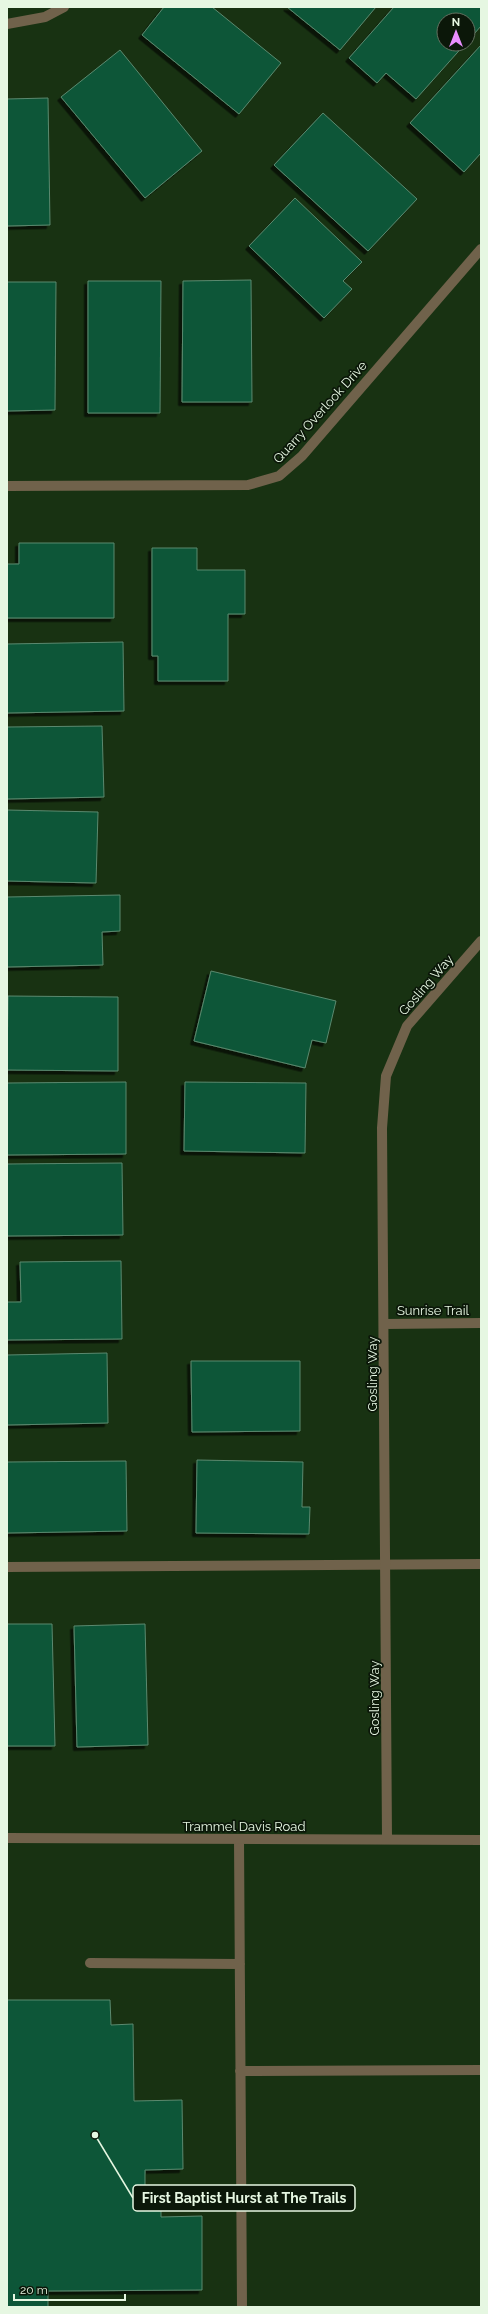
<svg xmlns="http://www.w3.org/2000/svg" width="488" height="2314" font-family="Raleway,sans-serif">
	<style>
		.building { fill: #0c5738; stroke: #5b896f; filter: url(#shadow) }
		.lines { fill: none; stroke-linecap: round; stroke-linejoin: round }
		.service { stroke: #70624b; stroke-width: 10 }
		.minor { stroke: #70624b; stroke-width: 10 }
		.labels { text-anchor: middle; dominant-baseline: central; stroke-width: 3.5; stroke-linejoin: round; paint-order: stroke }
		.street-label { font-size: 13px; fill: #e6f7e2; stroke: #0b1709 }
		.leader { fill: none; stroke: #e6f7e2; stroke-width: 1.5 }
		.callout-dot { fill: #e6f7e2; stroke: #0b1709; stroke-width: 1.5 }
		.callout { fill: #0b1709; stroke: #e6f7e2; stroke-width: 1.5 }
		.callout-label { font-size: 14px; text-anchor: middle; font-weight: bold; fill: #e6f7e2 }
	</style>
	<defs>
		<filter id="shadow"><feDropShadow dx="-3.5" dy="3.5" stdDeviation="0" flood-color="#0009"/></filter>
	</defs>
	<rect width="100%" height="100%" fill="#183212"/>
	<path class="building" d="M164,7H212L281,63L239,114L142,35Z
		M287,7H376L340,50Z
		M394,7H479L481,9V26L468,41V20H444V44H465L416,99L386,73L377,83L349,58Z
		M481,45V153L464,172L410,123Z
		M120,50L202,151L145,198L61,97Z
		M48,98L50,225L7,226V99Z
		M323,113L417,199L368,251L274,165Z
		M295,198L362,262L343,281L352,289L324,318L249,246Z
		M251,280L252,402H182L183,281Z
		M88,281H161L160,413H88Z
		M7,282H56L55,410L7,411Z
		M19,543H114V618H7V564H19Z
		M152,548H197V570H245V614H228V681H158V656H152Z
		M123,642L124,711L7,713V644Z
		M102,726L104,797L7,799V727Z
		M7,810L98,812L96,883L7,881Z
		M120,895V931L102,932L103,965L7,967V897Z
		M211,971L336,1001L326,1043L312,1040L305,1068L194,1041Z
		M8,996L118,997V1071L7,1070Z
		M126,1082V1154L7,1155V1083Z
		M185,1082L306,1083L305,1153L184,1151Z
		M122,1163L123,1235L7,1236V1164Z
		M121,1261L122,1339L7,1340V1302H21L20,1262Z
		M107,1353L108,1423L7,1425V1355Z
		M191,1361H300V1431L192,1432Z
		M197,1460L303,1462L302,1507H310L309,1534L196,1533Z
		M126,1461L127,1531L7,1533V1462Z
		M7,1624H52L55,1746H7Z
		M145,1624L148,1745L77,1747L74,1626Z
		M7,2000H110L111,2025L133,2024L134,2101L182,2100L183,2169L145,2170V2201H161V2217L202,2216V2290L48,2291V2307H7Z"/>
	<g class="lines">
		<path class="service" d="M7,1567L481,1564
			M239,1839L242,2307
			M90,1963L240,1964
			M240,2071L481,2070"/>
		<path class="minor" d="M7,24L45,17L64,7
			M7,486L248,485L279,476L302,456L481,249
			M385,1324L481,1323
			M7,1838L481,1840
			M387,1839L382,1128L386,1076L407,1026L481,941"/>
	</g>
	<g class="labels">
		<g class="street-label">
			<text transform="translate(320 412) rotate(-48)">Quarry Overlook Drive</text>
			<text transform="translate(426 985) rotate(-49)">Gosling Way</text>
			<text x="433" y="1310">Sunrise Trail</text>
			<text transform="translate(372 1374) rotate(-90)">Gosling Way</text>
			<text transform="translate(374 1698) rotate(-90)">Gosling Way</text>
			<text x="244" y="1826">Trammel Davis Road</text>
		</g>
	</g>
	<path class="leader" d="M95 2135L133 2198"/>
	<circle class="callout-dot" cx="95" cy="2135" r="4"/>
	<rect class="callout" x="133" y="2185" width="222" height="26" rx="4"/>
	<g class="callout-label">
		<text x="244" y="2203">First Baptist Hurst at The Trails</text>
	</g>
	<rect width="488" height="2314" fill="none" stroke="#e6f7e2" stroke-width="16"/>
	<g transform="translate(456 32)"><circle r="19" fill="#0b1709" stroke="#637160"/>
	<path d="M0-3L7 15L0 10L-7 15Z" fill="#e98efe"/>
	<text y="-6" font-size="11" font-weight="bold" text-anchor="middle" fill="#e6f7e2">N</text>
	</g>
	<path d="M14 2294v6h111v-6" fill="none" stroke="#e6f7e2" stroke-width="2"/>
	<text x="20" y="2294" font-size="12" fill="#e6f7e2" stroke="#0b1709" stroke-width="3" paint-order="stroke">20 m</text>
</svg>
